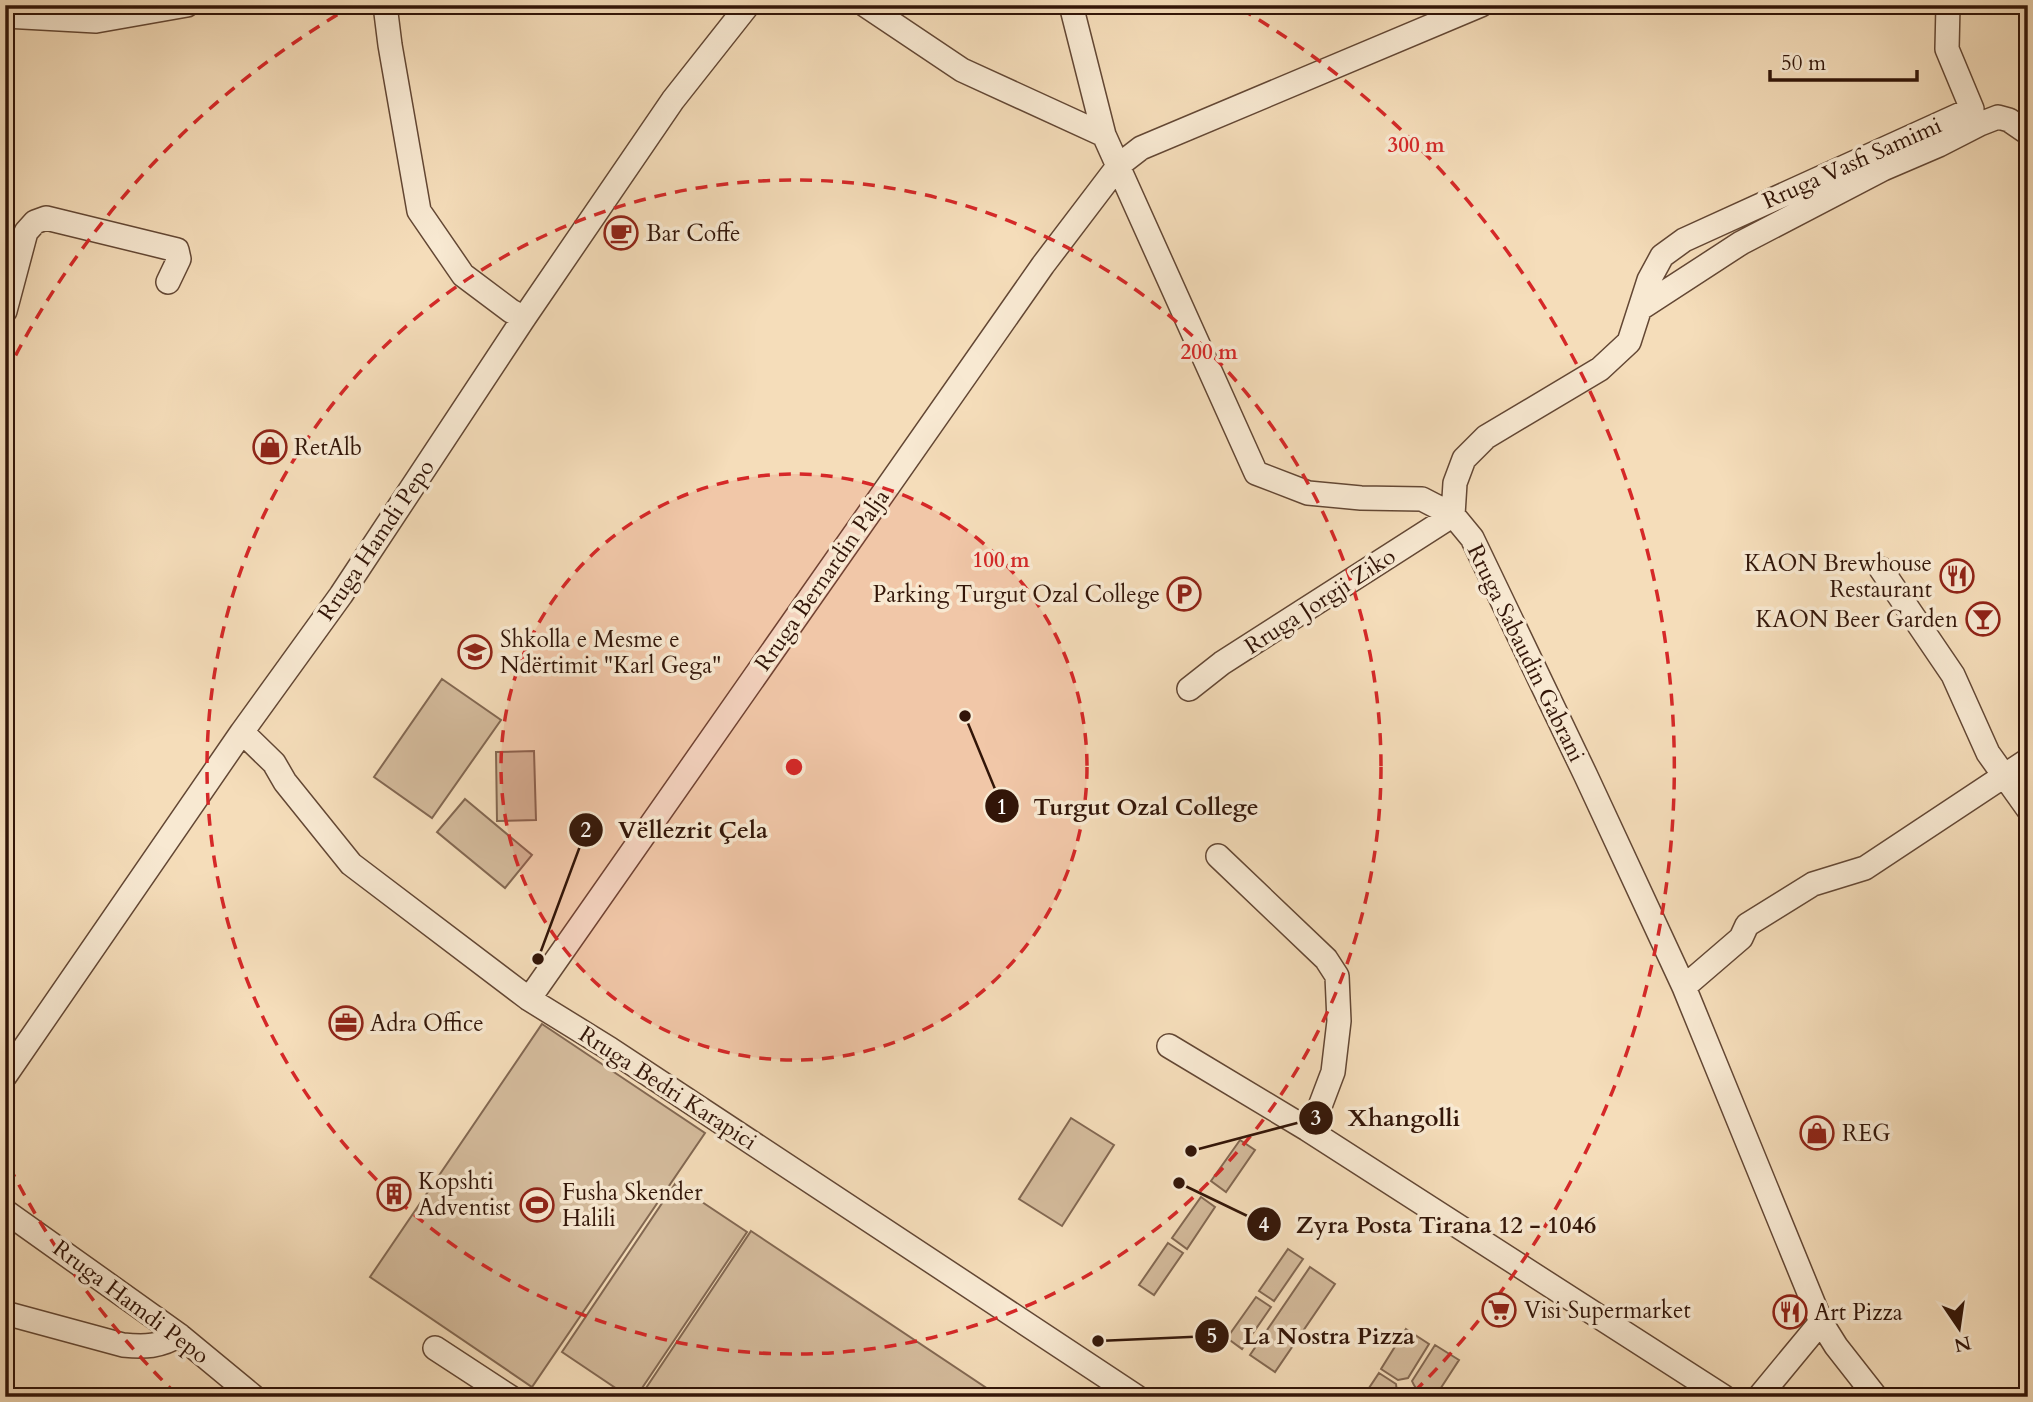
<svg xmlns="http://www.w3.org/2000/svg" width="2033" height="1402" font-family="Cardo,serif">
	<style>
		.green { fill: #d4bb9c; stroke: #836852; stroke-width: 2 }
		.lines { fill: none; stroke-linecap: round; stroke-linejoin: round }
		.street-casing { stroke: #634734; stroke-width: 26 }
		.street { stroke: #f8e9d2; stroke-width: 23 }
		.ring { fill: none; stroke: #d62828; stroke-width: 3.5; stroke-dasharray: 12 9 }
		.labels { text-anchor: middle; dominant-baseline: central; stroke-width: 7; stroke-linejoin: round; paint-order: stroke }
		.street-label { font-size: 23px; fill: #321508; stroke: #f8e9d2 }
		.poi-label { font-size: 23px; fill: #321508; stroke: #f8e9d2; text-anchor: start }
		.centre { fill: #d62828; stroke: #f8e9d2; stroke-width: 3.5 }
		.ring-label { font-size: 21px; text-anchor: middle; font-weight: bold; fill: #d62828; stroke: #f8e9d2; stroke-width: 7; stroke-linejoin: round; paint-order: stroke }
		.leader { fill: none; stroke: #321508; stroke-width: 2.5 }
		.callout-dot { fill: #321508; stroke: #f8e9d2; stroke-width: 2.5 }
		.mark-label { font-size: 21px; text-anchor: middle; font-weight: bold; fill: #fff }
		.callout-label { font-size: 24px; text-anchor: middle; font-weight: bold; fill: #321508; stroke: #f8e9d2; stroke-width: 7; stroke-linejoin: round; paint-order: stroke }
	</style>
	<rect width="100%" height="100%" fill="#f5ddba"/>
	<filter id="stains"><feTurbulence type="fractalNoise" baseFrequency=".00286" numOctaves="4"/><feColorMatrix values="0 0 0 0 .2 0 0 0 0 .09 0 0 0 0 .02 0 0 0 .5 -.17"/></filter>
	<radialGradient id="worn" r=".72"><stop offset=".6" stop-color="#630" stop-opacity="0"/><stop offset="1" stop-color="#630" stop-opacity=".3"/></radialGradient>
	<path class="green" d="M442,679L501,720L432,818L374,777Z
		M534,751L536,820L497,821L496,752Z
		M465,799L532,855L505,888L437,832Z
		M542,1024L705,1133L532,1387L370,1277Z
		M1071,1118L1114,1145L1062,1226L1019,1199Z
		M1240,1140L1255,1150L1226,1192L1211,1181Z
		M675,1184L747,1232L636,1397H629L562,1352Z
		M1201,1197L1215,1207L1187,1249L1172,1238Z
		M751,1231L1000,1397H640Z
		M1168,1243L1183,1253L1154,1295L1139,1285Z
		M1288,1249L1303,1259L1274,1301L1259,1291Z
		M1310,1267L1335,1284L1275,1372L1250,1355Z
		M1256,1297L1271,1307L1242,1349L1227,1338Z
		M1406,1329L1429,1344L1408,1378L1398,1380L1381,1369Z
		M1435,1345L1459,1360L1435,1397C1424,1397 1416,1391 1412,1381Z
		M1379,1373L1396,1384L1397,1392L1394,1397H1363Z"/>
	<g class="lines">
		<defs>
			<path id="street" d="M385,5L390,45L419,211L463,275L511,311L524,318
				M865,5L962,70L1104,135
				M1071,5L1104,135L1256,473L1308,493L1361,498L1422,499L1453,515L1472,538L1586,776L1684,987L1821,1322L1836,1346L1876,1397
				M5,16L96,21L187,5
				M1641,308L1741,243L1883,169L1939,145L1980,124L1998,117L2009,120L2028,133
				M5,311L26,232L35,222L46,218L177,250L179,259L168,282
				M1881,569L1953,675L1988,753L2028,809
				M1189,689L1222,663L1453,515L1455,483L1464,459L1486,437L1600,369L1629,342L1649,280L1662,256L1684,240L1972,109L1947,49L1948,5
				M242,732L274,763L285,782L351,864L529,999L610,1049L1137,1397
				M1218,856L1326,959L1337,976L1339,1021L1333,1072L1319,1109L1307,1129
				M1684,987L1741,938L1747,925L1813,884L1865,868L2028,760
				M529,999L1043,265L1119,165L1141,148L1481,5
				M1169,1046L1307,1129L1724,1397
				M5,1076L242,732L341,595L524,318L673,100L748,5
				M5,1211L179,1335L254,1397
				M5,1313L123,1345C144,1347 161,1347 179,1335
				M435,1348L510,1397
				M1759,1397L1821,1322"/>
		</defs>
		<use href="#street" class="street-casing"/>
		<use href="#street" class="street"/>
	</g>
	<circle cx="794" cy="767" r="293" fill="#d62828" fill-opacity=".12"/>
	<g class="ring">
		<circle cx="794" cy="767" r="293"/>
		<circle cx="794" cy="767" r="587"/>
		<path d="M177 1395A880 880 0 0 1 6 1160M6 374A880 880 0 0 1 347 9M1241 9A880 880 0 0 1 1411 1395"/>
	</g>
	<defs>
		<symbol id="cafe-ring" viewBox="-11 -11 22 22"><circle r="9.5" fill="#f8e9d2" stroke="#8f2418" stroke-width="1.5"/><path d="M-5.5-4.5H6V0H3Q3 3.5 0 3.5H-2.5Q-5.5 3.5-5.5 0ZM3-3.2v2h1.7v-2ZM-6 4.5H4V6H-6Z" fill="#8f2418"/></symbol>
		<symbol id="shop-ring" viewBox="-11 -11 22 22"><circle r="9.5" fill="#f8e9d2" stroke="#8f2418" stroke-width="1.5"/><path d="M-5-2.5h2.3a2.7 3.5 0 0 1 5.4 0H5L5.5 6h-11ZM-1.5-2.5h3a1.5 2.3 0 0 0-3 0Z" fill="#8f2418"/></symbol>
		<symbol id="restaurant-ring" viewBox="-11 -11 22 22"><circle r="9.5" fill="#f8e9d2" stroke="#8f2418" stroke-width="1.5"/><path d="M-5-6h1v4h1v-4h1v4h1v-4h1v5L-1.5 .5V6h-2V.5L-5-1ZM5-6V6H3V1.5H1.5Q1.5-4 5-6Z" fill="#8f2418"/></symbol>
		<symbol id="parking-ring" viewBox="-11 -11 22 22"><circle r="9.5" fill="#f8e9d2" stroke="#8f2418" stroke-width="1.5"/><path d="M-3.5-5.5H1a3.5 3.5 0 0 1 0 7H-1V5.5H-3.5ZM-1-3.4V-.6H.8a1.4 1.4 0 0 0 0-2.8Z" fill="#8f2418"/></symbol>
		<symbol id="bar-ring" viewBox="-11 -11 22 22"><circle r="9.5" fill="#f8e9d2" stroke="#8f2418" stroke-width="1.5"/><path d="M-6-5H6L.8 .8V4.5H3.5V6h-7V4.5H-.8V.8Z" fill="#8f2418"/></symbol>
		<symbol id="school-ring" viewBox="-11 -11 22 22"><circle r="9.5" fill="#f8e9d2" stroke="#8f2418" stroke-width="1.5"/><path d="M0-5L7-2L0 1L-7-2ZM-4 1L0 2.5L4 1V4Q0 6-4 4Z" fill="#8f2418"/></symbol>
		<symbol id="office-ring" viewBox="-11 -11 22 22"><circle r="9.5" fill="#f8e9d2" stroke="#8f2418" stroke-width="1.5"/><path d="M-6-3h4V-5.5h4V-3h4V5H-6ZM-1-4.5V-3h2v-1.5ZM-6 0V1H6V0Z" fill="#8f2418"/></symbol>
		<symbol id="building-ring" viewBox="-11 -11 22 22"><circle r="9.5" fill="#f8e9d2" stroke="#8f2418" stroke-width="1.5"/><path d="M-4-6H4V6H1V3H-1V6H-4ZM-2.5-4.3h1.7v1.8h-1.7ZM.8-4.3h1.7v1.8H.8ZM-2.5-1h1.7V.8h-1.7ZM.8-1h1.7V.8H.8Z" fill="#8f2418"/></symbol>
		<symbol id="stadium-ring" viewBox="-11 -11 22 22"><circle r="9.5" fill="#f8e9d2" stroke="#8f2418" stroke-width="1.5"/><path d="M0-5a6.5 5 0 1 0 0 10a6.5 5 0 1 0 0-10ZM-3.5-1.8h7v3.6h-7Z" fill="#8f2418"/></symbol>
		<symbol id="supermarket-ring" viewBox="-11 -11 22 22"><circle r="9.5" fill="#f8e9d2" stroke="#8f2418" stroke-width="1.5"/><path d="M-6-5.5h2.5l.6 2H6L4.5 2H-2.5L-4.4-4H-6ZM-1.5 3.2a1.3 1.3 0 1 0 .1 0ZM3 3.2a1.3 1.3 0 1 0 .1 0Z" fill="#8f2418"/></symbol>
	</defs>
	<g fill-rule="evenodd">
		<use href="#cafe-ring" x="602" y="214" width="38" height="38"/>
		<use href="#shop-ring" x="251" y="428" width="38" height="38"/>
		<use href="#restaurant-ring" x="1938" y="557" width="38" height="38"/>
		<use href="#parking-ring" x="1165" y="575" width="38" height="38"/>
		<use href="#bar-ring" x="1964" y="600" width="38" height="38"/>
		<use href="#school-ring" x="456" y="633" width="38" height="38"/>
		<use href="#office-ring" x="327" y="1004" width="38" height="38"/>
		<use href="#shop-ring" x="1798" y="1114" width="38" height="38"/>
		<use href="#building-ring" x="375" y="1175" width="38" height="38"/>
		<use href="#stadium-ring" x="518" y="1186" width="38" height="38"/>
		<use href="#supermarket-ring" x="1480" y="1291" width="38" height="38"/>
		<use href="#restaurant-ring" x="1771" y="1293" width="38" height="38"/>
	</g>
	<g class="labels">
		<g class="street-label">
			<text transform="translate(1852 163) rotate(-24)">Rruga Vasfi Samimi</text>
			<text transform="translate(376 540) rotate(-56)">Rruga Hamdi Pepo</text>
			<text transform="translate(822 580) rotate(-55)">Rruga Bernardin Palja</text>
			<text transform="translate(1320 601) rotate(-33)">Rruga Jorgji Ziko</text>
			<text transform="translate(1526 653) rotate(64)">Rruga Sabaudin Gabrani</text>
			<text transform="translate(668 1088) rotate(33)">Rruga Bedri Karapici</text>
			<text transform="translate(131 1302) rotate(37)">Rruga Hamdi Pepo</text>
		</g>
		<g class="poi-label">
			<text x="646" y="233">Bar Coffe</text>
			<text x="294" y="447">RetAlb</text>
			<text x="1932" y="563" text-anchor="end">KAON Brewhouse<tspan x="1932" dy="26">Restaurant</tspan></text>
			<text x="1160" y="594" text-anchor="end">Parking Turgut Ozal College</text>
			<text x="1958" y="619" text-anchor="end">KAON Beer Garden</text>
			<text x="500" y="639">Shkolla e Mesme e<tspan x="500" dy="26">Ndërtimit "Karl Gega"</tspan></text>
			<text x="370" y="1023">Adra Office</text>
			<text x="1842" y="1133">REG</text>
			<text x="418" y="1181">Kopshti<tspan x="418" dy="26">Adventist</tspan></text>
			<text x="562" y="1192">Fusha Skender<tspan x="562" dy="26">Halili</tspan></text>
			<text x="1524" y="1310">Visi Supermarket</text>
			<text x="1814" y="1312">Art Pizza</text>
		</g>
	</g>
	<circle cx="794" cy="767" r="10" class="centre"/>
	<g class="ring-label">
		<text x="1416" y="152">300 m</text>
		<text x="1209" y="359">200 m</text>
		<text x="1001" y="567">100 m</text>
	</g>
	<path class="leader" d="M965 716L1002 806M538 959L586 830M1191 1151L1316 1118M1179 1183L1264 1224M1098 1341L1212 1336"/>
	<g class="callout-dot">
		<circle cx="965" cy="716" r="7"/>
		<circle cx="538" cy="959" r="7"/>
		<circle cx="1191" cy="1151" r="7"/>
		<circle cx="1179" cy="1183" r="7"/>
		<circle cx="1098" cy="1341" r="7"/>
		<circle cx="1002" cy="806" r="18"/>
		<circle cx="586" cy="830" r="18"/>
		<circle cx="1316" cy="1118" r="18"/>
		<circle cx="1264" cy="1224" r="18"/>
		<circle cx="1212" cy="1336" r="18"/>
	</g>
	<g class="mark-label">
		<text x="1002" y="814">1</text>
		<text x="586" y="837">2</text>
		<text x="1316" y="1125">3</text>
		<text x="1264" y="1232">4</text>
		<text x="1212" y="1343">5</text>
	</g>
	<g class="callout-label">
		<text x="1146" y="815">Turgut Ozal College</text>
		<text x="693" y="838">Vëllezrit Çela</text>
		<text x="1404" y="1126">Xhangolli</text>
		<text x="1446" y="1233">Zyra Posta Tirana 12 - 1046</text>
		<text x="1329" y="1344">La Nostra Pizza</text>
	</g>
	<rect width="2033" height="1402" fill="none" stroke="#f5ddba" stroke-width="28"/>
	<rect x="7" y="7" width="2019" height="1388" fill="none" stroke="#321508" stroke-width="3.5"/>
	<rect x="14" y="14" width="2005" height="1374" fill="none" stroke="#321508" stroke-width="2"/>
	<g transform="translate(1959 1328) rotate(167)" stroke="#f8e9d2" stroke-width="5" paint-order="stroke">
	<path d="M0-5L12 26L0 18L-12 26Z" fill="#321508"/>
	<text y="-10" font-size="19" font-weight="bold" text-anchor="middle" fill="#321508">N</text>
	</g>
	<path d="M1770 70v10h147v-10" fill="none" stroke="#321508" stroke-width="3.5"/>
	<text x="1781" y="70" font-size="21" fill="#321508" stroke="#f8e9d2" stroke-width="5" paint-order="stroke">50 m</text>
	<rect width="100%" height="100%" filter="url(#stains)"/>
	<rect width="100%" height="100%" fill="url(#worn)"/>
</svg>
